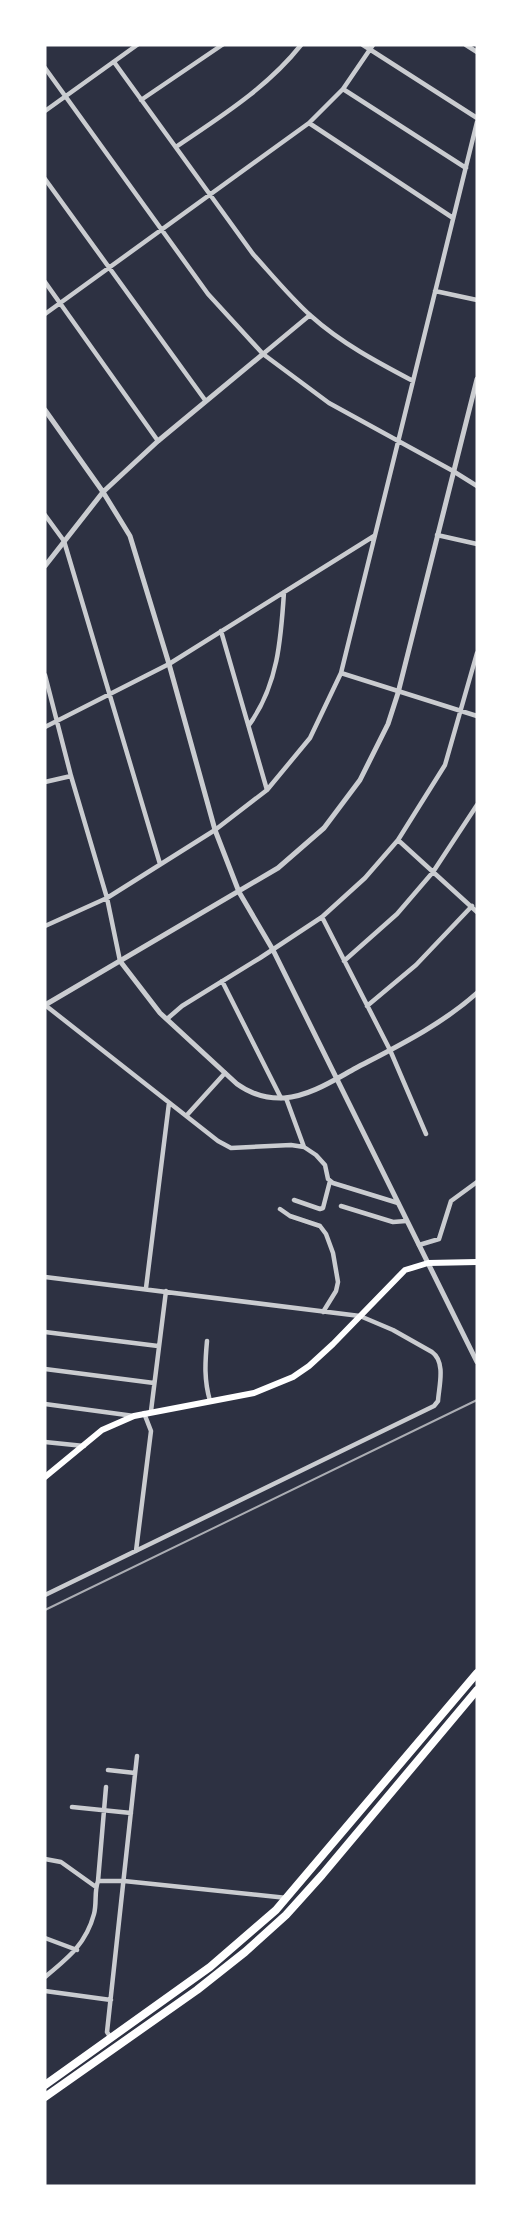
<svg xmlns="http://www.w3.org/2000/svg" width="522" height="2231" font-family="Manrope,sans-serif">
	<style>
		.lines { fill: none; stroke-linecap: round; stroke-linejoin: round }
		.minor { stroke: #caccd0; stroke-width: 4.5 }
		.tertiary { stroke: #caccd0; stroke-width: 5 }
		.secondary { stroke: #fff; stroke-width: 6 }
		.trunk { stroke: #fff; stroke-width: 8 }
		.rail { stroke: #abadb3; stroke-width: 2 }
	</style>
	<rect width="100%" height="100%" fill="#2d3142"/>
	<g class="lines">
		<path class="minor" d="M363,45L477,118
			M466,45L477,52
			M114,62L253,254C272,275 290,297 311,316C341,343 377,362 413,381
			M45,68L208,294L263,354L329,403L453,471L477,486
			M343,89L466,168
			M141,100L222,45
			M45,111L137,45
			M309,123L453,218
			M176,147C220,117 267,88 301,45
			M45,179L205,400
			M45,282L158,441
			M435,291L477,300
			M45,314L309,123L343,89L373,45
			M263,354L310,315
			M45,515L64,541L160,864
			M437,535L477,544
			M221,631L267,790
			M341,673L477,716
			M45,675L71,776L107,898L120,961
			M249,725C278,685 281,639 284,592
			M45,727L169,664L374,536
			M45,782L71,776
			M398,840L477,912
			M322,917L390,1050L426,1134
			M45,926L107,898L215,830L267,790L310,738L341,673L477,122
			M344,961L397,914L433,872L477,805
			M222,981L281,1098
			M45,1005L218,1141L231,1148L291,1145L304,1147L316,1155L325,1165L328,1179L333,1183L398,1203
			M367,1006L416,965L472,906
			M167,1019L182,1006L260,958L322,917L365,878L398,840L445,765L477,653
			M286,1098L304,1147
			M187,1115L225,1073
			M294,1200L320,1209L323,1208L330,1181
			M341,1206L393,1222L406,1221
			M280,1209L290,1216L320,1226L326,1234L333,1253L338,1282L336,1291L323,1312
			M419,1245L439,1239L451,1201L477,1182
			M45,1277L360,1316L393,1330L432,1352C446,1362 439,1386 438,1401L434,1406L45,1595
			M146,1288L169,1103
			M45,1332L158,1346
			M207,1341C205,1363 204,1380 210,1401
			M45,1369L154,1383
			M45,1404L134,1416
			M151,1411L166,1291
			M45,1442L84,1446
			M136,1551L151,1431L144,1413
			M108,1770L135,1773
			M72,1807L131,1813
			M45,1859L61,1862L96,1887
			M98,1881H124L287,1898
			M45,1938L77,1950
			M45,1977C68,1958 86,1944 94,1914C97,1903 94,1892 98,1881L106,1787
			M45,1991L111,2000
			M111,2038L107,2032L137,1756"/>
		<path class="tertiary" d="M45,410L103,492L130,536L169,664L215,830L239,892L273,950L477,1362
			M45,566L103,492L158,441L263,354
			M120,961L160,1013L237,1084C251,1094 266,1099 284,1098C310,1096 334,1080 356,1068C398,1046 441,1025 477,993
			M45,1005L278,868L324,828L360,780L388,724L398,693L477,379"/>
		<path class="secondary" d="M45,1477L102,1430L134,1416L254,1393L293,1377L309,1366L333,1344L405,1270L428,1263L477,1262"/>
		<path class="trunk" d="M45,2085L210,1967L276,1910L477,1673
			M45,2097L197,1990L245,1952L286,1915L322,1875L477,1690"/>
		<path class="rail" d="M45,1610L477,1400"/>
	</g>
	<rect width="522" height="2231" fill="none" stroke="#ffffff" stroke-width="93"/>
</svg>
